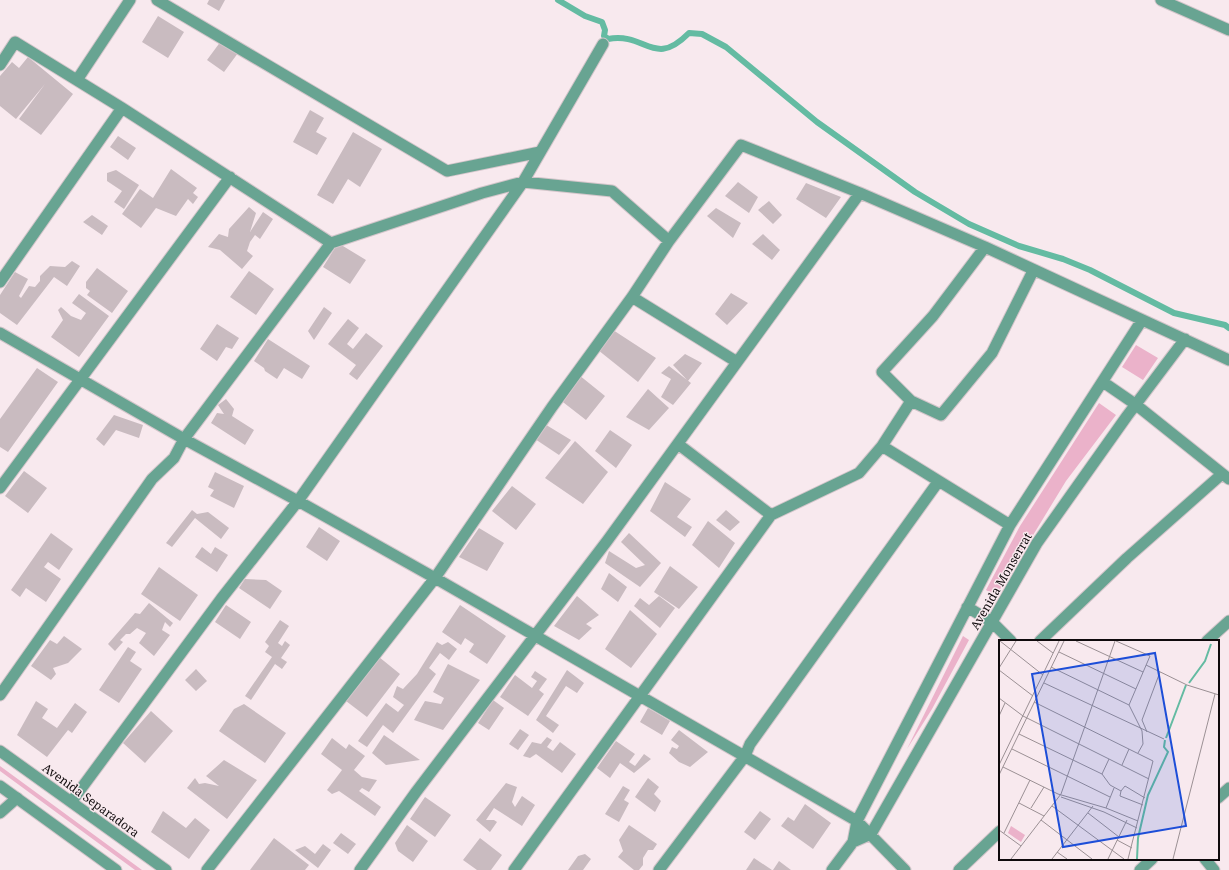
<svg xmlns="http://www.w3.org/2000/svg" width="1229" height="870" font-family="'Noto Serif',serif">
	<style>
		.green { fill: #ebb2ca }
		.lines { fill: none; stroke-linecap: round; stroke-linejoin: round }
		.stream { stroke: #64bba2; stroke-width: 6 }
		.building { fill: #c9bbc0 }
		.minor-casing { stroke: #d3c5ca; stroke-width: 13 }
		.tertiary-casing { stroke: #d3c5ca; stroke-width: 13 }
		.minor { stroke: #68a492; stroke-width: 11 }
		.tertiary { stroke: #68a492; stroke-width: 11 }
		.labels { text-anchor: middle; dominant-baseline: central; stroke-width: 3; stroke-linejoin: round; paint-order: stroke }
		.street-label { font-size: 12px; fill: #0f0a0c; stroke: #f8e9ee }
		.inset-river { fill: none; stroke: #64bba2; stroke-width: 2 }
		.inset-road { fill: none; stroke: #9b9094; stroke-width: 1 }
		.view { fill: #1d4ed8; fill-opacity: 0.15; stroke: #1d4ed8; stroke-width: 2 }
		.inset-edge { fill: none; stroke: #0f0a0c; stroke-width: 2 }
	</style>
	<rect width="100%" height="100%" fill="#f8e9ee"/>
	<path class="green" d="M1136,345L1158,358L1143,380L1122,367Z
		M1099,403L1116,415L1066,481L996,596L986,590L1020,526Z
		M963,636L969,640L932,709L907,749Z
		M0,766L142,870H135L0,771Z"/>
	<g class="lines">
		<path class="stream" d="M558,0L585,16L602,22L605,30L604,36L608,39C647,32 653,69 689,33L702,34L726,47L817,122L915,192L969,224L1019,246L1063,259L1090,270L1174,313L1225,325L1229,328"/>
	</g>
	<path class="building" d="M209,0H225L219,11L207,4Z
		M158,16L184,32L168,58L142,42Z
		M221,41L238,53L224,72L207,60Z
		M28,57L73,94L41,135L19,119L45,84L16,119L0,106V76L12,62L19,68Z
		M310,110L324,118L316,132L327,138L317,155L293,142Z
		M353,132L382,149L360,187L348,179L333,204L317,195Z
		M118,136L136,148L128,160L110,147Z
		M171,169L197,188L193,193L198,197L193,204L188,199L176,216L156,208L141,228L122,214L140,189L153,198Z
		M116,170L139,185L124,209L114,202L122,191L107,181V173Z
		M738,182L758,197L749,213L725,196Z
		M806,183L841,197L826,218L796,199Z
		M769,201L782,215L773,224L758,210Z
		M249,207L256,213L250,232L263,212L273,219L260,239L255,235L250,242L247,251L253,256L242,269L220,250L208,247L219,234L228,237L229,229Z
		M716,208L741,223L733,238L707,216Z
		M92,215L108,226L102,235L83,222Z
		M763,234L780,250L772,260L752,244Z
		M338,243L366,260L350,284L323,267Z
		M72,261L80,266L67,286L54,277L17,325L0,313V295L15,272L28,279L19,296L21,298L29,286L35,287L40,281V276L50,266L65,267Z
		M97,268L128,291L112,313L87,295L90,291L86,288V282Z
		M249,271L274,289L256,315L230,297Z
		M731,293L748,303L727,325L715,314Z
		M79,294L109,316L79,357L51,337L63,320L58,310L61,307L71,316L81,320L86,313L72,303Z
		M324,307L332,313L314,340L308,331Z
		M348,319L359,328L347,344L353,349L366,333L383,346L357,380L349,374L356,365L328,344Z
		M217,324L239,338L232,349L226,347L217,361L200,349Z
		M613,330L656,358L638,382L598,350Z
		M268,339L310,366L302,379L284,368L277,379L265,371L264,368L254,361Z
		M685,354L702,363L688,381L673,365Z
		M669,366L691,383L673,405L661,397L671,379L661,373Z
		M37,368L58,382L8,452L0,447V419Z
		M579,375L605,396L586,420L559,399Z
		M648,389L669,408L649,430L626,417Z
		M226,399L234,409L232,416L254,430L245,445L211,423L217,413L224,414L218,405Z
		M114,415L143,425L139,438L116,430L104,446L96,439Z
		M543,423L571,440L559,455L532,437Z
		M610,430L632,445L616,468L595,451Z
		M575,441L608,472L583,504L545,478Z
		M24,471L47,488L28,513L5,496Z
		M215,472L244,486L234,508L210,496L214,490L208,487Z
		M665,482L691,499L677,517L692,527L685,537L650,511Z
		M512,486L536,504L516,530L492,511Z
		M192,510L197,514L208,512L229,528L221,539L195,518L172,547L166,543Z
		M726,510L740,522L730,531L716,520Z
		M708,521L735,543L719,568L692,545Z
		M319,527L340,541L327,561L306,547Z
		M479,528L504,543L487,571L459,557Z
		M51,533L73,549L59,570L48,562L44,567L61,579L46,602L26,588L20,597L11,590Z
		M629,533L661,563L640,587L605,563L609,551L636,568L645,565L621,542Z
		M202,547L211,554L215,547L228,555L217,572L195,557Z
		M670,566L698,587L679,609L654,592Z
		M159,567L198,595L180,621L141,594Z
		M609,573L627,587L618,602L601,589Z
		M245,579L266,580L282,591L270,609L239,588Z
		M577,596L599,615L586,624L592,628L579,640L554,626Z
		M659,596L675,608L660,628L634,606L640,598L649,605Z
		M149,603L173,623L170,627L165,622L162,630L170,635L154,656L139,643L146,633L137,628L130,634H126L120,640L123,642L115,651L108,644L135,613L140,614Z
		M226,605L251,622L240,639L215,622Z
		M460,605L506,636L487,664L469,652L474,644L465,638L461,645L442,632Z
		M630,610L657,634L631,668L605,649Z
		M280,620L289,626L278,643L282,646L285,641L290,645L281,658L287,662L282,669L275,664L251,700L245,696L272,657L265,652L269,646L265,642Z
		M64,636L82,649L68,663L53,668L56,674L51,680L31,666L50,640L57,644Z
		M437,642L442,645L448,642L457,649L449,660L440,653L429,668L436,674L393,733L383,725L367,747L358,741L386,703L398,712L404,705L393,697L397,686L403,689L417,674Z
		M128,647L136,652L130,661L142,669L119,703L99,690Z
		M379,657L400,674L367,717L346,701Z
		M448,664L480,680L443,730L414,720L425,701L441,704L444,698L433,692Z
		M196,669L207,681L196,691L185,680Z
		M567,670L584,683L577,693L566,686L546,716L559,725L553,733L536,720Z
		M535,671L547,679L539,690L544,694L528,716L500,697L515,675L532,688L537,681L531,677Z
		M493,700L504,708L489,730L478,723Z
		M36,701L48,709L42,718L57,728L75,703L87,712L72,733L68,730L47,757L17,735Z
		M244,704L286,733L265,763L219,731L234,709Z
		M648,708L670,721L662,735L640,722Z
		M151,711L173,731L145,763L123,743Z
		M520,729L529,735L518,750L509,744Z
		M679,730L708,752L690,767L679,762L669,753L672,747L677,749L679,746L671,740Z
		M384,735L420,760L386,765L372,753Z
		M547,737L552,740L547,747L553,751L560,742L576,754L562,773L536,754L530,758L523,756L532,742L541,744Z
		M332,738L346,749L349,744L365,756L354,770L362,777L377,780L369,792L362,788L359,791L381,807L375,816L339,791L332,794L327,790L342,770L321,754Z
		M616,741L635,754L629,762L635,766L644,754L651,759L634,773L620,763L610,778L597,768Z
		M224,760L257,780L227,819L187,788L195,778L199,784L205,783L219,786L206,776Z
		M648,778L659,787L654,794L661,801L655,812L635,797Z
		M506,783L517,787L512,802L515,807L522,796L535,805L522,826L494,808L486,820H494L497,822L490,832L476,820Z
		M623,786L630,790L624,800L629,803L619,822L605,814Z
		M425,797L451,815L435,837L410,819Z
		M805,804L831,823L813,849L781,826L788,817L794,821Z
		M163,811L186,828L195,818L210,830L189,859L151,832Z
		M760,811L771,819L755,840L744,832Z
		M407,825L428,841L413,862L398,851L395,843Z
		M629,825L657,844L653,850H648L643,858V865L639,870H634L618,857L623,851L619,840Z
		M341,833L356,844L348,854L333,843Z
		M274,838L309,865L305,870H250Z
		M480,838L502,855L491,870H477L463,860Z
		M323,844L331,850L318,868L295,850L305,846L315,854Z
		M585,854L591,859L583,870H568L578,856Z
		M754,858L772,870H746Z
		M779,861L791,870H773Z"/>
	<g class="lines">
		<defs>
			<path id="minor" d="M157,0L447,171L540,152
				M1161,0L1229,30
				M0,65L15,42L122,108L331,243
				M77,80L130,0
				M985,247L933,316L882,372L911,401L941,415L992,353L1033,271
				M0,282L122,108
				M632,297L737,362
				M0,333L184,439L298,501L435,578L857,821L905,870
				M1103,382L1135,404L1229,479
				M678,444L771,515
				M882,446L1010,525
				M0,488L230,177
				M967,607L992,622L1011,641
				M1040,641L1127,558L1222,474
				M1207,641L1229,621
				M0,695L152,479L174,458L184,439L331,243L482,193L523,182L612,191L669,241
				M1218,798L1229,788
				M72,801L221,599L298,501L523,182L603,44
				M0,813L17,798
				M853,842L871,834L1037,543L1127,416L1185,339
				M1205,859L1214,870
				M207,870L435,578L552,407L632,297L669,241L741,145L860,193L985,247L1229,360
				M360,870L416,792L607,541L860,193
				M514,870L771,515L859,473L882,446L911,401
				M659,870L745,756L750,744L938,482
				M832,870L853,842L857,821L1010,525L1142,320
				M959,870L1000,831
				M1140,870L1152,859"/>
			<path id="tertiary" d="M0,751L166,870
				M0,786L116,870"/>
		</defs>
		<use href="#minor" class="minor-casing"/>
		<use href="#tertiary" class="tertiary-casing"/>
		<use href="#minor" class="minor"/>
		<use href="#tertiary" class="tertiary"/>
	</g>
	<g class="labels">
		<g class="street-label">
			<text transform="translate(1001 581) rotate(-60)">Avenida Monserrat</text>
			<text transform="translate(91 800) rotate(36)">Avenida Separadora</text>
		</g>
	</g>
	<g transform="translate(999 640)">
		<rect width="220" height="220" fill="#f8e9ee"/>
		<path d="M12,186L26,195L22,202L9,193Z" fill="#ebb2ca"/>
		<path class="inset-river" d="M190,43L206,21L212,4M167,98L187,45M138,219L139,198L149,155L169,112L165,107L166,100"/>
		<path class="inset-road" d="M1,1L44,35M38,1L54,13M77,1L144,32M117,1L151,16L130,65M60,12L137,49M147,25L188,45L220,55M52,27L130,65L143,91L144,104L139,113M0,28L17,1M0,30L34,56M45,43L165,99M0,58L24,76L150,139M35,62L154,121L129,219M0,76L6,63M148,92L143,80L161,32M20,94L103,134L111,145L122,151M13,109L111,157M0,125L60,1M123,125L130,109M4,127L59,154L107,168L139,181M103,134L110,119M0,135L65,1M62,157L105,172L138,188M20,163L45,176M144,165L121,156L122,151L126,146L146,158M53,166L125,219M32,168L45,147M107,168L115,148M89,173L120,197M42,180L93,219M0,190L22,206M5,193L31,140M118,200L133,208M58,212L68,219M12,219L62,154L116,1M53,219L94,166M109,219L128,180M174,219L216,54"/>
		<path class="view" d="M156,13L187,186L64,207L33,34Z"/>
		<rect width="220" height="220" class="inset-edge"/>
	</g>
</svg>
